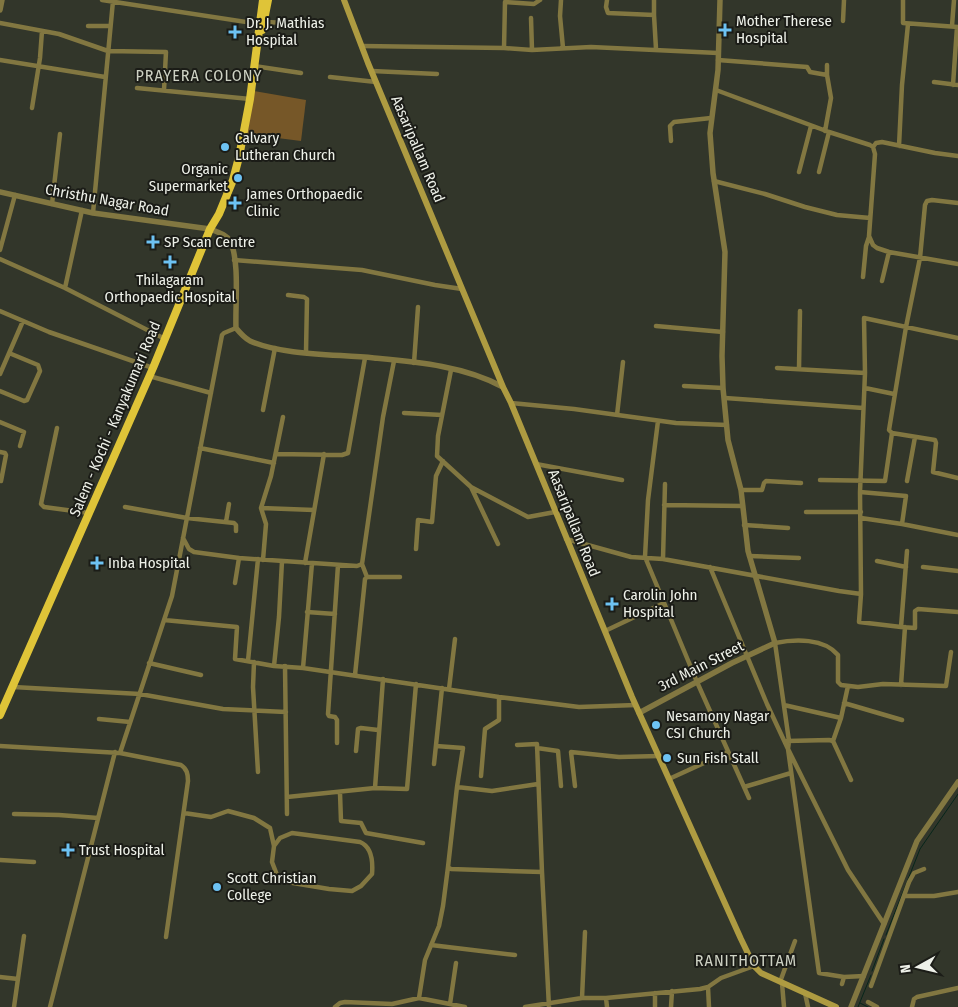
<svg xmlns="http://www.w3.org/2000/svg" width="958" height="1007" font-family="'Fira Sans Condensed',sans-serif">
	<style>
		.green { fill: #765728 }
		.lines { fill: none; stroke-linecap: round; stroke-linejoin: round }
		.stream { stroke: #07261b; stroke-width: 1 }
		.minor { stroke: #827741; stroke-width: 4.5 }
		.tertiary { stroke: #827741; stroke-width: 5.5 }
		.secondary { stroke: #ae9b41; stroke-width: 6 }
		.trunk { stroke: #dfc438; stroke-width: 8 }
		.poi-dot { fill: #6dc2f3; stroke: #1b1c17; stroke-width: 2 }
		.labels { text-anchor: middle; dominant-baseline: central; stroke-width: 4; stroke-linejoin: round; paint-order: stroke }
		.poi-label { font-size: 15px; fill: #eef1e9; stroke: #1b1c17; text-anchor: start }
		.street-label { font-size: 15px; fill: #eef1e9; stroke: #1b1c17 }
		.neighbourhood-label { font-size: 16px; letter-spacing: 1px; fill: #cdd1c3; stroke: #1b1c17 }
	</style>
	<rect width="100%" height="100%" fill="#32362a"/>
	<path class="green" d="M254,91L306,100L301,141L247,134Z"/>
	<g class="lines">
		<path class="stream" d="M886,935L920,849L958,794
			M872,971L884,939
			M860,1003L868,1007
			M858,1007L871,975"/>
		<path class="minor" d="M102,0L259,24
			M561,0L560,16L563,48
			M607,0L606,7L608,13L654,15
			M654,0V15L656,49
			M903,0V23L958,27
			M531,18L532,50
			M843,21L844,0
			M265,22L311,24
			M0,23L59,34L108,51L166,52L164,90
			M88,26H110
			M952,26L954,0
			M362,46L504,48L532,50L591,47L718,53
			M504,48L505,2L534,4L540,0
			M0,60L105,77
			M718,60L807,67L810,72L827,75
			M254,66L301,73
			M372,71L437,74
			M330,77L376,82
			M934,82L958,85
			M953,85L957,27
			M137,88L250,99
			M716,90L829,132L870,145L873,147L875,154L869,236L873,245L877,248L889,252L958,264
			M32,108L40,58L42,31
			M825,131L831,98L827,75V65
			M671,141L670,126L674,122L711,118
			M899,146L902,85L908,24
			M873,147L876,143L882,142L935,153L958,156
			M799,172L811,126
			M819,172L829,132
			M714,181L765,194L805,207L837,215L870,218
			M958,203L932,200L927,201L925,205L920,258L906,327L889,430L892,433L935,440L936,443L933,472L958,478
			M52,204L60,134
			M93,213L113,1
			M0,250L15,195
			M0,259L65,288L165,339
			M234,260L362,270L435,285L462,289
			M863,277L866,246L869,237
			M882,281L889,252
			M65,288L82,210
			M288,295L304,297L307,299L306,352
			M0,311L49,332L153,368
			M656,326L723,332
			M414,363L418,307
			M777,368L865,373
			M799,369L800,311
			M451,370L438,436L437,456L471,487L498,544
			M0,374L23,321
			M149,376L211,393
			M684,386L723,388
			M865,388L894,394
			M0,391L24,401L27,400L40,371L38,365L9,353
			M725,398L863,408
			M511,403L574,409L676,423L727,425
			M263,410L275,348
			M404,413L442,415
			M617,415L623,362
			M658,421L648,500L645,557L697,682L749,798
			M0,422L24,432L20,446
			M57,428L41,504L44,507L89,513
			M200,448L274,463
			M0,452L5,453L6,455L1,481
			M276,454L342,455L348,453L365,358
			M536,464L622,480
			M820,480L885,481L892,433
			M907,481L915,437
			M471,487L528,517L555,512
			M741,490H762L764,483L766,481L801,483
			M860,492L865,373L864,318L958,338
			M664,505L743,506
			M125,507L187,518L234,523L236,525V531
			M261,508L314,510
			M806,512H861
			M861,518L902,524
			M226,522L229,504
			M744,525L788,528
			M183,538L189,549L194,552L239,558L357,566L362,564L383,417L394,361
			M566,539L631,557L663,559L839,591L861,594L860,492L906,496L902,524L958,535
			M416,549L418,520L432,522L436,476L443,461
			M749,556L799,558
			M663,559L665,484
			M263,560L266,524L261,508L271,476L283,417
			M877,561L906,567
			M305,563L324,454
			M362,564L367,577
			M710,567L767,704L788,749L819,973L844,977L842,984
			M923,567L958,571
			M235,583L239,558
			M861,594L859,622L901,627L915,628V611L918,609L958,612
			M307,612L335,614
			M164,620L237,627L235,659L274,666L303,668L499,697L579,707L636,705
			M901,627L907,551
			M605,631L664,603
			M248,661L258,559
			M254,662L253,687L258,772
			M149,663L201,675
			M274,666L279,617L282,561
			M285,666L287,814
			M303,668L312,563
			M355,675L365,579L367,577H400
			M901,685L905,627
			M13,687L140,694L223,709L286,712
			M449,689L455,639
			M844,703L902,720
			M784,705L841,718L833,741
			M841,718L848,686
			M99,719L130,722
			M787,741L829,740L833,741L851,780
			M337,743V720L335,717L329,716L328,714L338,565
			M517,745L537,744L542,872
			M0,746L120,753L172,596L222,335L224,333L236,328
			M436,746L463,748L457,787L448,867L451,869L542,872L549,1007
			M537,748L558,751L561,786
			M356,751L358,729L361,728L378,730
			M120,753L181,765C187,769 188,774 188,781L166,937
			M434,764L442,688
			M481,776L485,729L499,720V697
			M669,779L728,752
			M575,786L571,752L619,757L659,756
			M457,787L492,791L538,784
			M744,787L791,773
			M375,788L383,679
			M340,793L341,821L361,823L366,833L423,843
			M287,797L375,788L407,789L416,684
			M184,813L211,817L228,811L254,818L270,828L274,846L272,862L277,875L287,882L329,889L352,891L361,886L372,874C373,862 372,847 360,842L292,833L280,838L274,846
			M14,814L59,815L98,818
			M0,860L34,862
			M904,896H934L958,892
			M884,924L848,870L788,749L789,741L775,643C795,639 824,638 838,655V682L841,685L858,687L883,684L946,686L951,652
			M431,945L515,955
			M0,977L18,979
			M844,977L864,976
			M780,982L795,941
			M782,983L784,1007
			M871,986L909,882L914,873L924,869
			M708,987L709,1007
			M655,993V1007
			M805,993L808,1007
			M419,998L425,960L439,926L443,906L448,867
			M582,998L585,932
			M606,998L607,1007
			M868,1002L877,1007
			M450,1004L456,963
			M14,1007L24,936
			M50,1007L115,752
			M335,1007L340,1003L345,1002L392,1004L419,998L465,1007
			M525,1007L582,998H606L700,989L708,987L721,978L754,966
			M671,1007L672,991
			M912,1007L914,999L917,997L958,988"/>
		<path class="tertiary" d="M0,10L2,0
			M0,192L93,213L210,229C217,232 226,234 230,241C240,260 235,306 236,328C240,333 245,338 250,341C285,356 337,354 374,358C417,362 465,366 503,387
			M639,713L732,663L775,643L748,551L741,490L728,440L723,388L722,356L725,252L713,173L710,133L718,70L720,0
			M851,1007L917,841L958,782"/>
		<path class="secondary" d="M344,0L368,63L503,387L511,403L632,697L741,939L754,966L761,973L836,1007"/>
		<path class="trunk" d="M262,30L268,0
			M0,715L153,368L210,229L219,214L233,180L239,157L250,99L263,0"/>
	</g>
	<g class="poi-dot">
		<path d="M722.5 22.5h5v5h5v5h-5v5h-5v-5h-5v-5h5z"/>
		<path d="M232.5 24.5h5v5h5v5h-5v5h-5v-5h-5v-5h5z"/>
		<circle cx="225" cy="147" r="5"/>
		<circle cx="238" cy="178" r="5"/>
		<path d="M232.5 195.5h5v5h5v5h-5v5h-5v-5h-5v-5h5z"/>
		<path d="M150.5 234.5h5v5h5v5h-5v5h-5v-5h-5v-5h5z"/>
		<path d="M167.5 254.5h5v5h5v5h-5v5h-5v-5h-5v-5h5z"/>
		<path d="M94.5 555.5h5v5h5v5h-5v5h-5v-5h-5v-5h5z"/>
		<path d="M609.5 596.5h5v5h5v5h-5v5h-5v-5h-5v-5h5z"/>
		<circle cx="656" cy="725" r="5"/>
		<circle cx="667" cy="758" r="5"/>
		<path d="M65.5 842.5h5v5h5v5h-5v5h-5v-5h-5v-5h5z"/>
		<circle cx="217" cy="887" r="5"/>
	</g>
	<g class="labels">
		<g class="poi-label">
			<text x="736" y="21">Mother Therese<tspan x="736" dy="17">Hospital</tspan></text>
			<text x="246" y="23">Dr. J. Mathias<tspan x="246" dy="17">Hospital</tspan></text>
			<text x="235" y="138">Calvary<tspan x="235" dy="17">Lutheran Church</tspan></text>
			<text x="228" y="169" text-anchor="end">Organic<tspan x="228" dy="17">Supermarket</tspan></text>
			<text x="246" y="194">James Orthopaedic<tspan x="246" dy="17">Clinic</tspan></text>
			<text x="164" y="242">SP Scan Centre</text>
			<text x="170" y="280" text-anchor="middle">Thilagaram<tspan x="170" dy="17">Orthopaedic Hospital</tspan></text>
			<text x="108" y="563">Inba Hospital</text>
			<text x="623" y="595">Carolin John<tspan x="623" dy="17">Hospital</tspan></text>
			<text x="666" y="716">Nesamony Nagar<tspan x="666" dy="17">CSI Church</tspan></text>
			<text x="677" y="758">Sun Fish Stall</text>
			<text x="79" y="850">Trust Hospital</text>
			<text x="227" y="878">Scott Christian<tspan x="227" dy="17">College</tspan></text>
		</g>
		<g class="street-label">
			<text transform="translate(418 149) rotate(67)">Aasaripallam Road</text>
			<text transform="translate(107 200) rotate(10)">Christhu Nagar Road</text>
			<text transform="translate(115 419) rotate(-67)">Salem - Kochi - Kanyakumari Road</text>
			<text transform="translate(574 523) rotate(68)">Aasaripallam Road</text>
			<text transform="translate(701 666) rotate(-27)">3rd Main Street</text>
		</g>
		<g class="neighbourhood-label">
			<text x="199" y="75">PRAYERA COLONY</text>
			<text x="746" y="960">RANITHOTTAM</text>
		</g>
	</g>
	<g transform="translate(918 967) rotate(262)" stroke="#1b1c17" stroke-width="4" paint-order="stroke">
	<path d="M0-4L9 19L0 12L-9 19Z" fill="#eef1e9"/>
	<text y="-8" font-size="14" font-weight="bold" text-anchor="middle" fill="#eef1e9">N</text>
	</g>
</svg>
